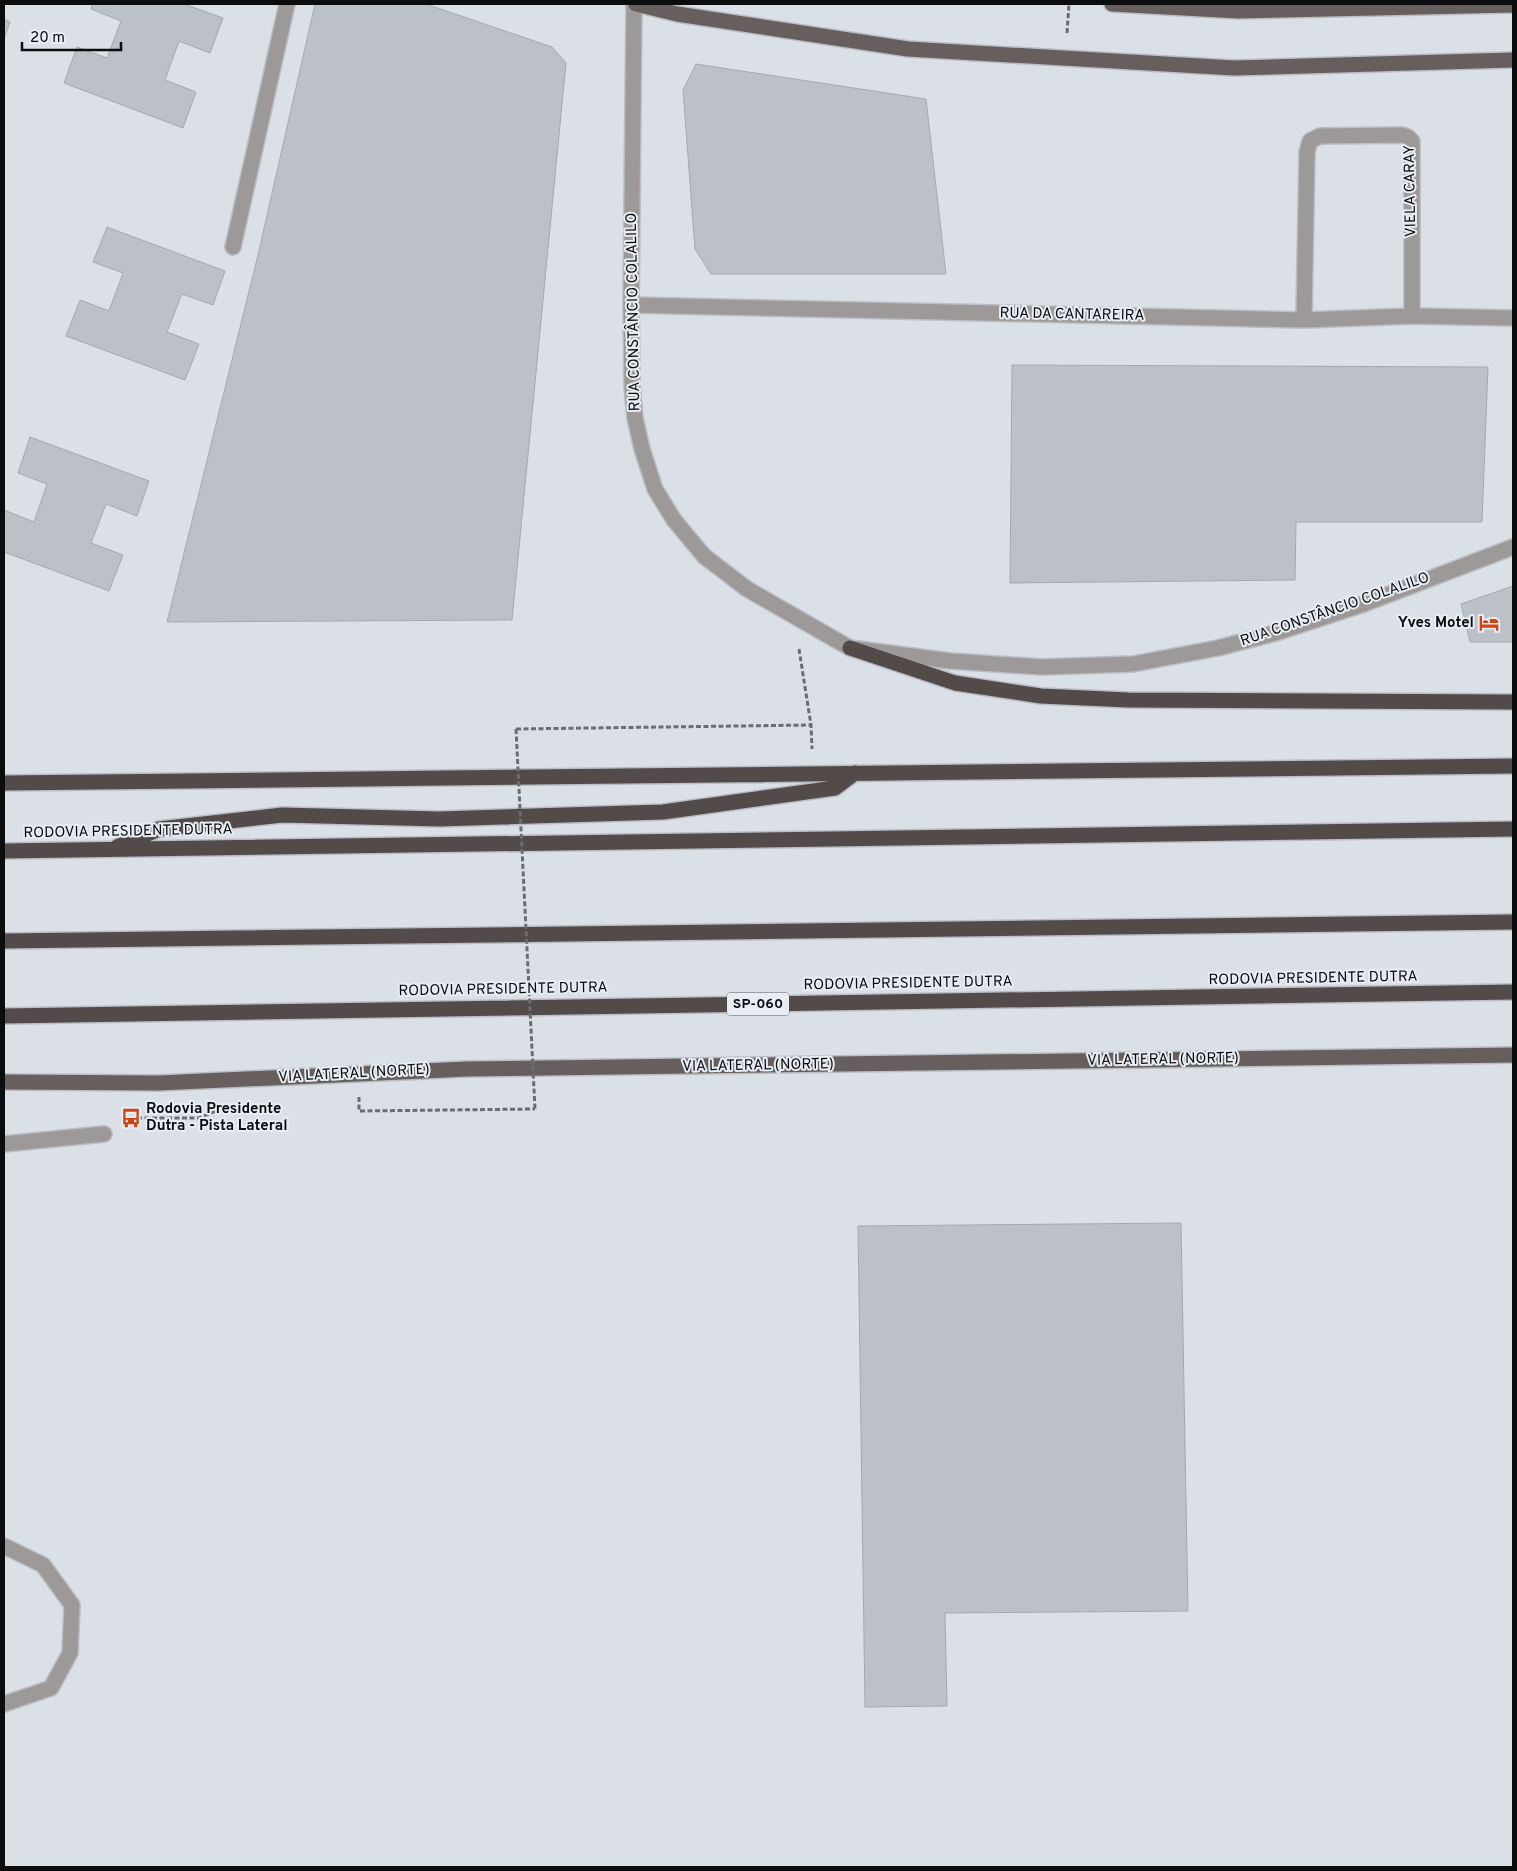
<svg xmlns="http://www.w3.org/2000/svg" width="1517" height="1871" font-family="Overpass,sans-serif">
	<style>
		.building { fill: #bcc1c8; stroke: #a4a9af }
		.lines { fill: none; stroke-linecap: round; stroke-linejoin: round }
		.minor-casing { stroke: #babec4; stroke-width: 18 }
		.major-casing { stroke: #babec4; stroke-width: 18 }
		.highway-casing { stroke: #babec4; stroke-width: 18 }
		.path { stroke: #6a6d71; stroke-width: 3; stroke-dasharray: 5 2.5; stroke-linecap: butt }
		.minor { stroke: #9d9998; stroke-width: 15 }
		.major { stroke: #665f5d; stroke-width: 15 }
		.highway { stroke: #524b49; stroke-width: 15 }
		.path-bridge { stroke: #6a6d71; stroke-width: 3; stroke-dasharray: 5 2.5; stroke-linecap: butt }
		.labels { text-anchor: middle; dominant-baseline: central; stroke-width: 4; stroke-linejoin: round; paint-order: stroke }
		.shield { fill: #e8edf4; stroke: #4d5053; stroke-width: 1 }
		.shield-label { font-size: 14px; font-weight: bold; fill: #0b0c0e }
		.street-label { font-size: 15px; fill: #0b0c0e; stroke: #e8edf4 }
		.poi-label { font-size: 15px; font-weight: bold; fill: #0b0c0e; stroke: #e8edf4; text-anchor: end }
	</style>
	<rect width="100%" height="100%" fill="#dbe0e7"/>
	<path class="building" d="M93,4H184L223,18L210,53L179,41L165,80L196,92L183,128L64,83L77,47L107,58L121,21L91,9Z
		M315,4H426L552,47L566,63L512,620L167,622L258,255Z
		M4,19L10,22L4,39Z
		M696,64L926,99L946,274H711L695,249L683,90Z
		M107,227L225,271L213,305L182,294L167,332L199,344L185,380L66,336L80,300L109,311L123,273L93,262Z
		M1012,365L1488,367L1482,522H1296L1295,580L1010,583Z
		M30,437L149,481L137,516L106,504L91,543L123,555L109,591L4,552V510L34,522L47,484L18,473Z
		M1513,586V642H1470L1461,604Z
		M1181,1223L1188,1611L945,1613L947,1706L865,1707L858,1226Z"/>
	<g class="lines">
		<defs>
			<path id="minor" d="M634,4L631,305L632,386L635,418L642,449L655,489L674,520L704,556L747,589L850,648L950,661L1042,667L1133,664L1218,648L1279,632L1361,605L1513,547
				M233,247L287,4
				M631,305L1304,320L1412,316L1513,318
				M1304,320L1307,152L1310,141L1320,136L1402,135L1408,137L1412,141V316
				M4,1144L104,1134
				M4,1546L43,1565L72,1605L70,1653L51,1688L4,1704"/>
			<path id="major" d="M636,4L677,14L908,49L1234,68L1513,60
				M1112,4L1238,11L1513,5
				M4,1082L159,1083L467,1069L1513,1055"/>
			<path id="highway" d="M850,648L955,683L1041,696L1128,700L1513,702
				M4,783L1513,766
				M117,847L159,829L282,815L439,819L663,812L835,788L855,773
				M4,851L1513,829
				M4,941L1513,922
				M4,1016L1513,992"/>
		</defs>
		<use href="#minor" class="minor-casing"/>
		<use href="#major" class="major-casing"/>
		<use href="#highway" class="highway-casing"/>
		<path class="path" d="M1067,33L1069,4
			M799,649L811,725L812,749
			M516,729L811,725
			M359,1097V1111L535,1109
			M122,1118H199L228,1106"/>
		<use href="#minor" class="minor"/>
		<use href="#major" class="major"/>
		<use href="#highway" class="highway"/>
		<path class="path-bridge" d="M516,729L535,1109"/>
	</g>
	<defs>
		<symbol id="hotel-bare" viewBox="-9 -9 18 18"><path d="M-6-4.5h1.5V1H6V5H4.5V3h-9V5H-6ZM-4 0a1.8 1.8 0 1 1 3.6 0ZM.5 0V-2.5h3Q6-2.5 6 0Z" fill="#cc4512" stroke="#e8edf4" stroke-width="2.5" paint-order="stroke"/></symbol>
		<symbol id="bus-bare" viewBox="-9 -9 18 18"><path d="M-5-6H5V4H4V6H2V4H-2V6H-4V4H-5ZM-3.5-4V0h7V-4ZM-3.5 1.2v1.5H-2V1.2ZM2 1.2v1.5H3.5V1.2Z" fill="#cc4512" stroke="#e8edf4" stroke-width="2.5" paint-order="stroke"/></symbol>
	</defs>
	<g fill-rule="evenodd">
		<use href="#hotel-bare" x="1475" y="609" width="28" height="28"/>
		<use href="#bus-bare" x="117" y="1104" width="28" height="28"/>
	</g>
	<g class="labels">
		<rect class="shield" x="727" y="992.5" width="62" height="23" rx="4"/>
		<g class="shield-label">
			<text x="758" y="1004">SP-060</text>
		</g>
		<g class="street-label">
			<text transform="translate(1411 191) rotate(-91)">VIELA CARAY</text>
			<text transform="translate(634 312) rotate(-91)">RUA CONSTÂNCIO COLALILO</text>
			<text transform="translate(1072 315) rotate(1)">RUA DA CANTAREIRA</text>
			<text transform="translate(1335 610) rotate(-19)">RUA CONSTÂNCIO COLALILO</text>
			<text transform="translate(128 832) rotate(-1)">RODOVIA PRESIDENTE DUTRA</text>
			<text transform="translate(1313 979) rotate(-1)">RODOVIA PRESIDENTE DUTRA</text>
			<text transform="translate(908 984) rotate(-1)">RODOVIA PRESIDENTE DUTRA</text>
			<text transform="translate(503 990) rotate(-1)">RODOVIA PRESIDENTE DUTRA</text>
			<text transform="translate(1163 1060) rotate(-1)">VIA LATERAL (NORTE)</text>
			<text transform="translate(758 1066) rotate(-1)">VIA LATERAL (NORTE)</text>
			<text transform="translate(354 1074) rotate(-3)">VIA LATERAL (NORTE)</text>
		</g>
		<g class="poi-label">
			<text x="1474" y="623">Yves Motel</text>
			<text x="146" y="1109" text-anchor="start">Rodovia Presidente<tspan x="146" dy="17">Dutra - Pista Lateral</tspan></text>
		</g>
	</g>
	<rect width="1517" height="1871" fill="none" stroke="#0b0c0e" stroke-width="10"/>
	<path d="M22 42v8h99v-8" fill="none" stroke="#0b0c0e" stroke-width="2.5"/>
	<text x="30" y="42" font-size="15" fill="#0b0c0e" stroke="#e8edf4" stroke-width="4" paint-order="stroke">20 m</text>
</svg>
